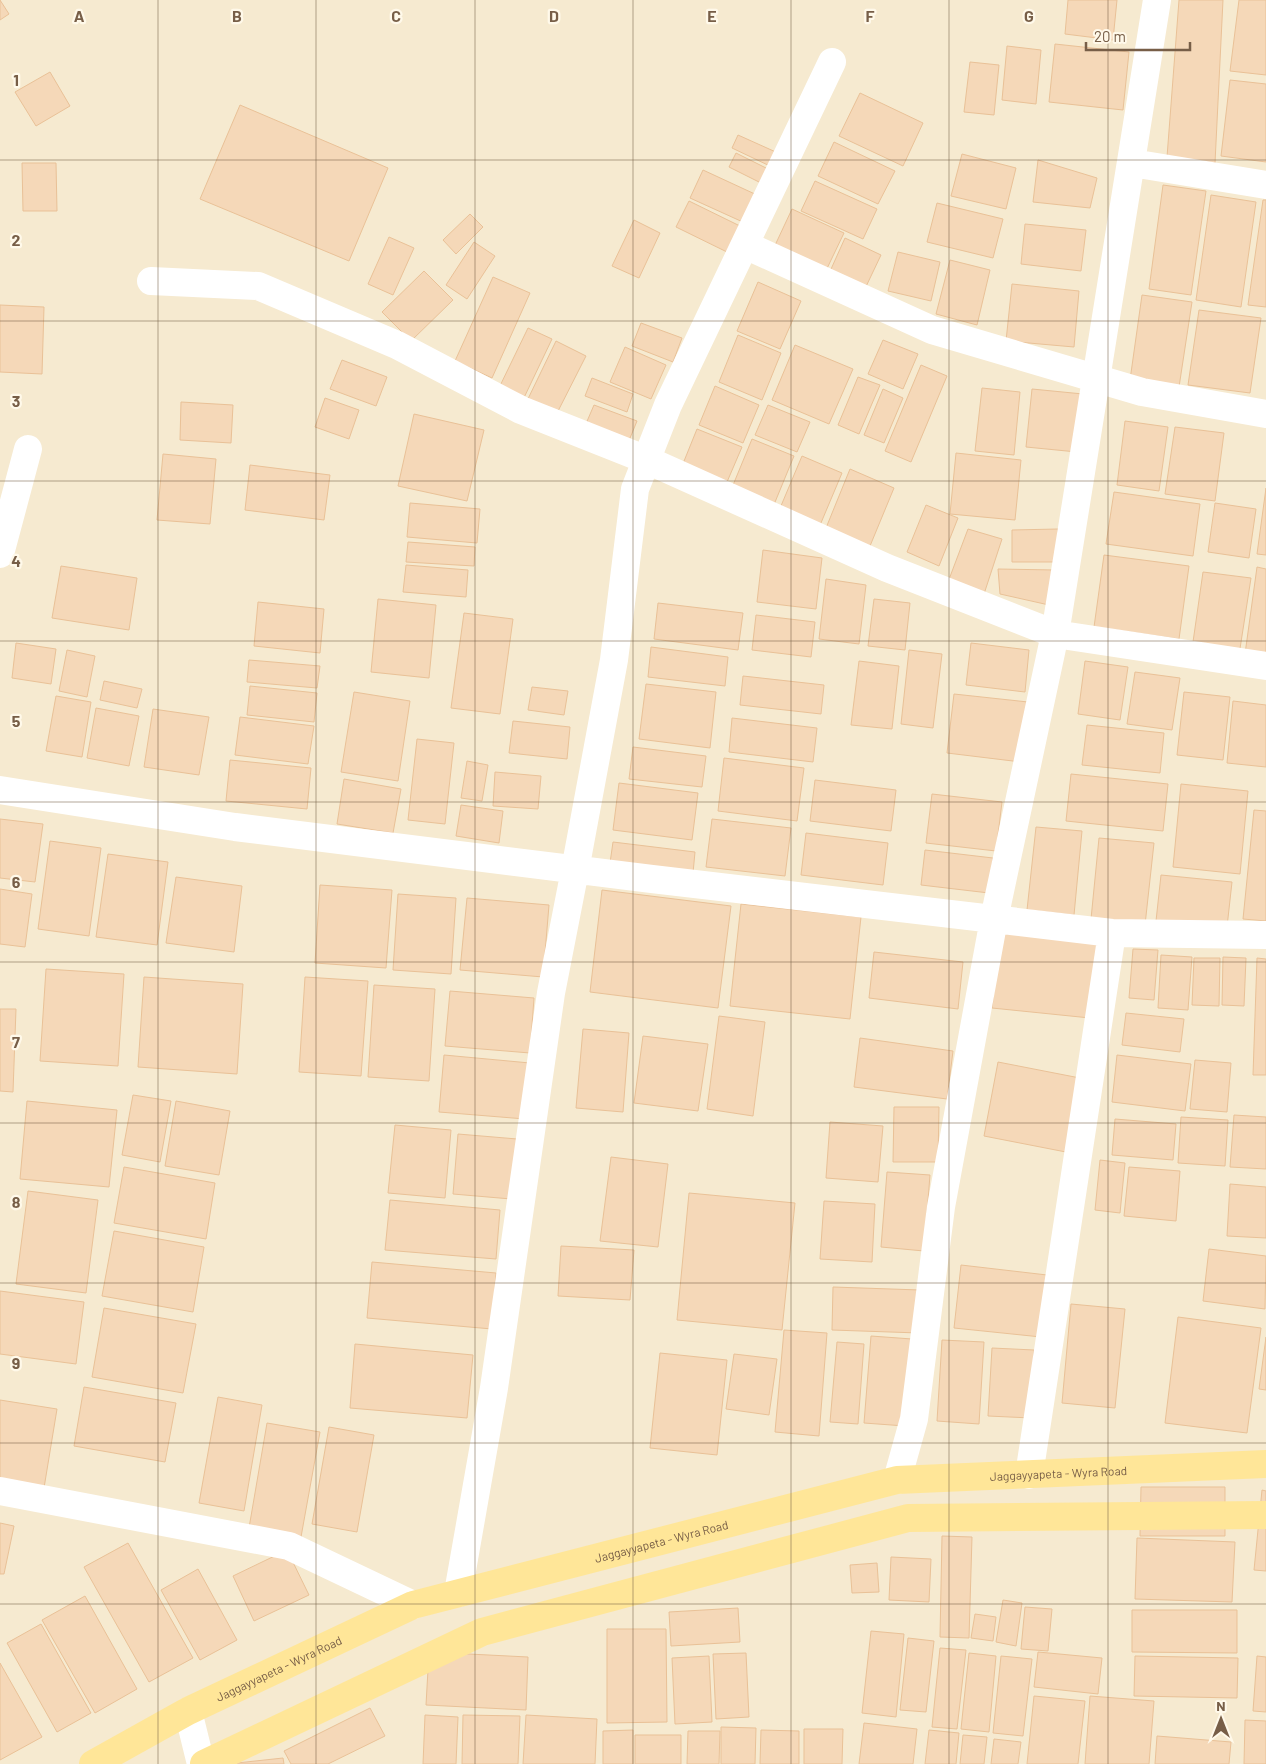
<svg xmlns="http://www.w3.org/2000/svg" width="1266" height="1764" font-family="Barlow,sans-serif">
<rect width="100%" height="100%" fill="#fef7e2"/>
<path fill="#f6ead0" d="M0,0H1266V1764H0Z"/>
<path fill="#f5d8b8" stroke="#e9c197" d="M0,0L9,14L0,20Z
M1068,0H1117L1113,40L1065,34Z
M1179,0H1223L1215,163L1167,157Z
M1239,0H1266V75L1230,71Z
M1055,44L1129,52L1123,110L1049,102Z
M1007,46L1041,50L1036,104L1002,100Z
M970,62L999,65L994,115L964,112Z
M50,72L70,106L36,126L15,92Z
M1230,80L1266,84V162L1221,156Z
M860,93L923,123L903,166L839,136Z
M240,105L388,168L349,261L200,199Z
M738,135L778,153L772,167L732,148Z
M834,142L895,171L878,204L818,176Z
M736,153L768,169L761,183L729,167Z
M962,154L1016,168L1006,209L951,196Z
M1038,160L1097,178L1090,208L1033,202Z
M22,163H56L57,211H23Z
M703,170L757,195L745,223L690,198Z
M815,181L877,209L863,239L801,211Z
M1163,185L1206,191L1191,295L1149,289Z
M1211,195L1256,202L1241,307L1196,300Z
M1263,200H1266V307L1248,305Z
M689,201L740,226L727,252L676,227Z
M937,203L1003,219L993,258L927,242Z
M792,209L844,233L821,281L770,256Z
M470,214L483,227L456,254L443,240Z
M634,220L660,233L639,278L612,266Z
M1025,224L1086,230L1081,271L1021,264Z
M389,237L414,248L393,295L368,284Z
M845,238L881,255L862,295L827,278Z
M474,242L495,256L467,299L446,285Z
M898,252L940,262L931,301L888,291Z
M950,260L990,270L977,325L936,314Z
M424,271L453,300L411,341L382,312Z
M493,277L530,293L492,378L455,361Z
M758,282L801,301L780,349L737,331Z
M1012,284L1079,291L1074,347L1006,341Z
M1142,295L1192,302L1179,387L1130,380Z
M0,305L44,307L42,374L0,372Z
M1199,310L1261,318L1250,393L1188,385Z
M641,323L682,338L673,362L632,346Z
M528,328L552,339L521,404L497,392Z
M738,335L781,353L762,400L719,382Z
M883,340L918,354L903,389L868,374Z
M556,341L586,356L554,419L525,405Z
M795,345L853,369L829,424L772,400Z
M625,347L666,365L651,399L610,382Z
M342,360L387,377L376,406L330,389Z
M921,365L947,376L911,462L885,451Z
M858,377L880,385L859,434L838,425Z
M592,378L633,394L627,412L585,396Z
M715,386L759,405L743,443L699,425Z
M982,388L1020,392L1014,455L975,451Z
M883,389L903,398L884,443L864,435Z
M1032,389L1083,394L1077,452L1026,447Z
M325,398L359,410L349,439L315,427Z
M181,402L233,405L231,443L180,440Z
M594,405L637,421L628,443L585,426Z
M768,405L810,422L797,452L755,435Z
M414,414L484,430L467,501L398,486Z
M1125,421L1168,427L1159,491L1117,485Z
M1175,427L1224,433L1215,501L1165,494Z
M697,429L742,447L724,489L680,471Z
M752,439L794,456L773,507L731,490Z
M956,453L1021,460L1015,520L950,514Z
M163,454L216,459L210,524L157,520Z
M802,456L842,473L818,530L778,513Z
M250,465L330,475L324,520L245,510Z
M850,469L894,488L870,546L826,528Z
M1266,488V555L1257,554Z
M1114,492L1200,504L1193,556L1106,544Z
M410,503L480,509L477,543L407,537Z
M1215,503L1256,509L1249,558L1208,552Z
M926,505L958,518L939,566L907,552Z
M968,529L1002,539L984,594L948,582Z
M1058,529V562H1012V530Z
M408,542L475,547L474,566L406,562Z
M763,550L822,558L816,609L757,602Z
M1104,555L1189,566L1179,639L1094,627Z
M406,565L468,570L466,597L403,592Z
M61,566L137,578L129,630L52,618Z
M1257,567L1266,569V657L1245,654Z
M998,569L1055,570L1049,605L1000,594Z
M1203,572L1251,578L1239,655L1192,649Z
M826,579L866,585L859,644L819,639Z
M378,599L436,605L429,678L371,672Z
M874,599L910,603L905,650L868,646Z
M258,602L324,609L320,653L254,646Z
M658,603L743,613L738,650L654,639Z
M464,613L513,619L500,714L451,708Z
M756,615L815,622L811,657L752,650Z
M16,643L56,649L51,684L12,678Z
M971,643L1029,650L1025,692L966,685Z
M651,647L728,657L725,686L648,677Z
M67,650L95,656L87,697L59,691Z
M909,650L942,654L933,728L901,724Z
M249,660L320,666L317,688L247,682Z
M859,661L899,666L892,729L851,725Z
M1085,661L1128,667L1120,720L1078,714Z
M1135,672L1180,678L1172,730L1127,724Z
M743,676L824,685L821,714L740,705Z
M104,681L142,689L137,708L100,700Z
M646,684L716,692L710,748L639,739Z
M250,686L317,693L314,722L247,715Z
M532,687L568,691L564,715L528,710Z
M354,692L410,701L398,781L341,772Z
M1184,692L1230,697L1223,760L1177,755Z
M954,694L1028,702L1021,762L947,753Z
M56,696L91,702L82,757L46,751Z
M1233,701L1266,705V767L1227,763Z
M96,708L139,716L129,766L87,758Z
M153,709L209,717L199,775L144,767Z
M240,717L314,726L308,764L235,755Z
M732,718L817,728L813,762L729,752Z
M513,721L570,727L567,759L509,753Z
M1087,725L1164,733L1160,773L1082,765Z
M417,739L454,743L445,824L408,820Z
M633,747L706,756L702,787L629,779Z
M724,758L804,768L797,821L718,811Z
M230,760L311,768L307,809L226,801Z
M467,761L488,765L482,801L461,798Z
M495,772L541,776L538,809L493,806Z
M1071,774L1168,784L1163,831L1066,821Z
M344,779L401,789L393,833L337,824Z
M815,780L896,790L891,831L810,821Z
M619,783L698,793L692,840L613,830Z
M1181,784L1248,791L1240,874L1173,867Z
M932,794L1002,802L996,851L926,843Z
M461,805L503,811L499,843L456,836Z
M1254,810L1266,811V921L1243,919Z
M0,819L43,824L35,882L0,878Z
M712,819L791,828L785,876L706,867Z
M1036,827L1082,831L1074,915L1027,910Z
M806,833L888,843L883,885L801,875Z
M1099,838L1154,843L1145,925L1091,919Z
M50,841L101,848L89,936L38,929Z
M613,842L695,852L693,873L610,863Z
M925,850L993,858L989,893L921,885Z
M108,854L168,862L157,945L96,937Z
M1161,875L1232,882L1227,927L1156,921Z
M176,877L242,886L234,952L166,943Z
M320,885L392,890L386,968L315,963Z
M0,889L32,894L25,947L0,944Z
M602,890L731,906L718,1008L590,992Z
M398,894L456,898L451,974L393,970Z
M467,898L549,905L543,977L460,970Z
M741,904L861,917L850,1019L730,1006Z
M1000,933L1098,943L1090,1018L992,1008Z
M1133,949L1158,950L1154,1000L1129,998Z
M874,952L963,962L958,1009L869,998Z
M1161,955L1192,957L1188,1010L1158,1008Z
M1223,957L1246,958L1244,1006L1222,1005Z
M1194,958H1220L1219,1006L1192,1005Z
M1257,958L1266,959V1075H1253Z
M46,969L124,974L118,1066L40,1061Z
M144,977L243,984L237,1074L138,1067Z
M305,977L368,981L361,1076L299,1072Z
M374,985L435,989L429,1081L368,1077Z
M450,991L534,998L530,1053L445,1046Z
M0,1009H16L13,1092L0,1091Z
M1126,1013L1184,1019L1180,1052L1122,1045Z
M719,1016L765,1022L753,1116L707,1109Z
M583,1029L629,1033L623,1112L576,1108Z
M643,1036L708,1044L698,1111L634,1103Z
M860,1038L953,1051L947,1099L854,1087Z
M444,1055L530,1063L525,1119L439,1112Z
M1117,1055L1191,1064L1185,1111L1112,1102Z
M1195,1060L1231,1063L1227,1112L1190,1109Z
M998,1062L1085,1079L1071,1153L984,1136Z
M133,1095L171,1101L160,1162L122,1155Z
M27,1101L117,1110L109,1187L20,1179Z
M176,1101L230,1111L219,1175L165,1166Z
M894,1107H939L938,1162H893Z
M1234,1115L1266,1117V1169L1230,1167Z
M1181,1117L1228,1120L1225,1166L1178,1163Z
M1115,1119L1176,1124L1173,1160L1112,1155Z
M830,1122L883,1126L878,1182L826,1178Z
M395,1125L451,1130L445,1198L388,1193Z
M458,1134L517,1139L511,1199L453,1194Z
M611,1157L668,1164L658,1247L600,1241Z
M1100,1160L1125,1163L1120,1213L1095,1210Z
M124,1167L215,1183L206,1239L114,1223Z
M1129,1167L1180,1171L1176,1221L1124,1216Z
M887,1172L930,1175L924,1251L881,1247Z
M1230,1184L1266,1187V1238L1227,1236Z
M28,1191L98,1200L86,1293L16,1284Z
M689,1193L795,1203L782,1330L677,1320Z
M390,1200L500,1210L496,1259L385,1250Z
M824,1201L875,1204L872,1262L820,1259Z
M114,1231L204,1247L193,1312L102,1296Z
M561,1246L634,1250L630,1300L558,1296Z
M1209,1249L1266,1256L1265,1309L1203,1301Z
M372,1262L496,1273L492,1329L367,1318Z
M961,1265L1047,1275L1041,1337L954,1328Z
M833,1287L920,1290L919,1333L832,1330Z
M0,1291L84,1302L76,1364L0,1354Z
M1071,1304L1125,1309L1115,1408L1062,1403Z
M104,1308L196,1324L183,1393L92,1377Z
M1178,1317L1261,1328L1247,1433L1165,1423Z
M784,1330L827,1333L819,1436L775,1432Z
M871,1336L912,1339L905,1426L864,1423Z
M1266,1337V1390L1259,1389Z
M942,1340L984,1342L979,1424L937,1421Z
M837,1342L864,1344L858,1424L830,1422Z
M355,1344L473,1355L467,1418L350,1408Z
M992,1348L1034,1350L1031,1418L988,1416Z
M660,1353L727,1360L717,1455L650,1448Z
M734,1354L777,1359L769,1415L726,1409Z
M84,1387L176,1403L165,1462L74,1446Z
M218,1397L262,1405L244,1511L199,1503Z
M0,1400L57,1409L43,1494L0,1487Z
M267,1423L320,1432L301,1537L249,1528Z
M329,1427L374,1435L357,1532L312,1524Z
M1141,1487H1225V1536H1140Z
M1262,1490L1266,1491V1571L1254,1570Z
M0,1523L14,1526L4,1574H0Z
M942,1536L972,1537L969,1638L940,1637Z
M1137,1538L1235,1542L1232,1602L1135,1599Z
M128,1543L193,1658L149,1682L84,1567Z
M287,1550L309,1595L254,1621L233,1576Z
M891,1557L931,1559L929,1602L889,1600Z
M877,1563L879,1592L852,1593L850,1565Z
M198,1569L237,1640L200,1660L161,1590Z
M85,1596L137,1689L95,1713L42,1620Z
M1003,1600L1022,1603L1016,1646L996,1642Z
M1025,1607L1052,1609L1048,1651L1021,1649Z
M738,1608L740,1642L671,1646L669,1612Z
M1132,1610H1237V1653L1132,1652Z
M975,1614L996,1617L993,1641L971,1638Z
M41,1624L91,1713L57,1732L7,1643Z
M607,1629H666L667,1722L607,1723Z
M871,1631L904,1634L896,1717L862,1713Z
M908,1638L934,1641L926,1712L900,1710Z
M940,1648L966,1650L957,1729L932,1727Z
M429,1652L528,1657L526,1710L426,1705Z
M1038,1652L1102,1658L1098,1694L1034,1687Z
M746,1653L749,1717L716,1719L713,1654Z
M969,1653L996,1656L989,1732L961,1729Z
M709,1656L712,1722L675,1724L672,1658Z
M1001,1656L1032,1659L1023,1736L993,1733Z
M1135,1656L1238,1658L1237,1698L1134,1696Z
M1257,1656L1266,1657V1712L1253,1711Z
M0,1663L42,1737L0,1760Z
M1034,1696L1085,1701L1078,1764H1027Z
M1090,1696L1154,1701L1149,1764H1085Z
M370,1708L385,1736L328,1764H291L284,1751Z
M425,1715L458,1717L456,1764H423Z
M463,1715L520,1716L518,1764H462Z
M526,1715L597,1719L595,1764H523Z
M1245,1720L1266,1721V1764H1244Z
M864,1723L917,1729L913,1764H859Z
M721,1727L756,1728L755,1764H721Z
M804,1729H843L842,1764H804Z
M633,1730V1764H603V1731Z
M761,1730L799,1731V1764H760Z
M929,1730L959,1733L956,1764H925Z
M688,1731H720L719,1764H687Z
M635,1735H681V1764H635Z
M963,1735L987,1737L984,1764H960Z
M1157,1736L1231,1742L1229,1764H1155Z
M994,1739L1021,1742L1018,1764H991Z
M283,1758L284,1764H237V1763Z"/>
<g fill="none" stroke-linecap="round" stroke-linejoin="round">
<path stroke="#fff" stroke-width="28" d="M1132,163L1266,185
M745,245L932,330L1142,392L1266,414
M151,281L258,286L397,345L521,410L647,460L887,568L1055,634L1266,666
M0,554L28,449
M0,790L235,827L652,879L1112,933L1266,935
M1029,1475L1112,933
M897,1480L914,1419L941,1207L994,919L1055,634L1157,0
M0,1491L289,1546L413,1605
M458,1593L494,1388L551,993L575,870L614,660L635,489L668,405L832,62
M188,1711L201,1764"/>
<g stroke="#ffe698" stroke-width="28">
<path id="s1" d="M93,1764L188,1711L413,1605L897,1480L1266,1464"/>
<path d="M204,1764L482,1632L908,1518L1266,1515"/>
</g>
</g>
<path fill="none" stroke="#775e47" stroke-width="1" stroke-opacity="0.55" d="M158,0V1764M316,0V1764M475,0V1764M633,0V1764M791,0V1764M949,0V1764M1108,0V1764M0,160H1266M0,321H1266M0,481H1266M0,641H1266M0,802H1266M0,962H1266M0,1123H1266M0,1283H1266M0,1443H1266M0,1604H1266"/>
<g text-anchor="middle" dominant-baseline="central" stroke-width="4.5" stroke-linejoin="round" paint-order="stroke">
<g font-size="12" fill="#775e47" stroke="#fff9ea">
<text stroke="none"><textPath href="#s1" startOffset="1019">Jaggayyapeta - Wyra Road</textPath></text>
<text stroke="none"><textPath href="#s1" startOffset="614">Jaggayyapeta - Wyra Road</textPath></text>
<text stroke="none"><textPath href="#s1" startOffset="209">Jaggayyapeta - Wyra Road</textPath></text>
</g>
</g>
<g font-size="16" text-anchor="middle" font-weight="bold" fill="#775e47" stroke="#fff9ea" stroke-width="4.5" stroke-linejoin="round" paint-order="stroke">
<text x="79" y="22">A</text>
<text x="237" y="22">B</text>
<text x="396" y="22">C</text>
<text x="554" y="22">D</text>
<text x="712" y="22">E</text>
<text x="870" y="22">F</text>
<text x="1029" y="22">G</text>
<text x="16" y="86">1</text>
<text x="16" y="246">2</text>
<text x="16" y="407">3</text>
<text x="16" y="567">4</text>
<text x="16" y="727">5</text>
<text x="16" y="888">6</text>
<text x="16" y="1048">7</text>
<text x="16" y="1208">8</text>
<text x="16" y="1369">9</text>
</g>
<g transform="translate(1221 1719)" stroke="#fff9ea" stroke-width="4" paint-order="stroke">
<path d="M0-4L9 19L0 12L-9 19Z" fill="#775e47"/>
<text y="-8" font-size="14" font-weight="bold" text-anchor="middle" fill="#775e47">N</text>
</g>
<path d="M1086 42v8h104v-8" fill="none" stroke="#775e47" stroke-width="2.5"/>
<text x="1094" y="42" font-size="15" fill="#775e47" stroke="#fff9ea" stroke-width="4" paint-order="stroke">20 m</text>
</svg>
